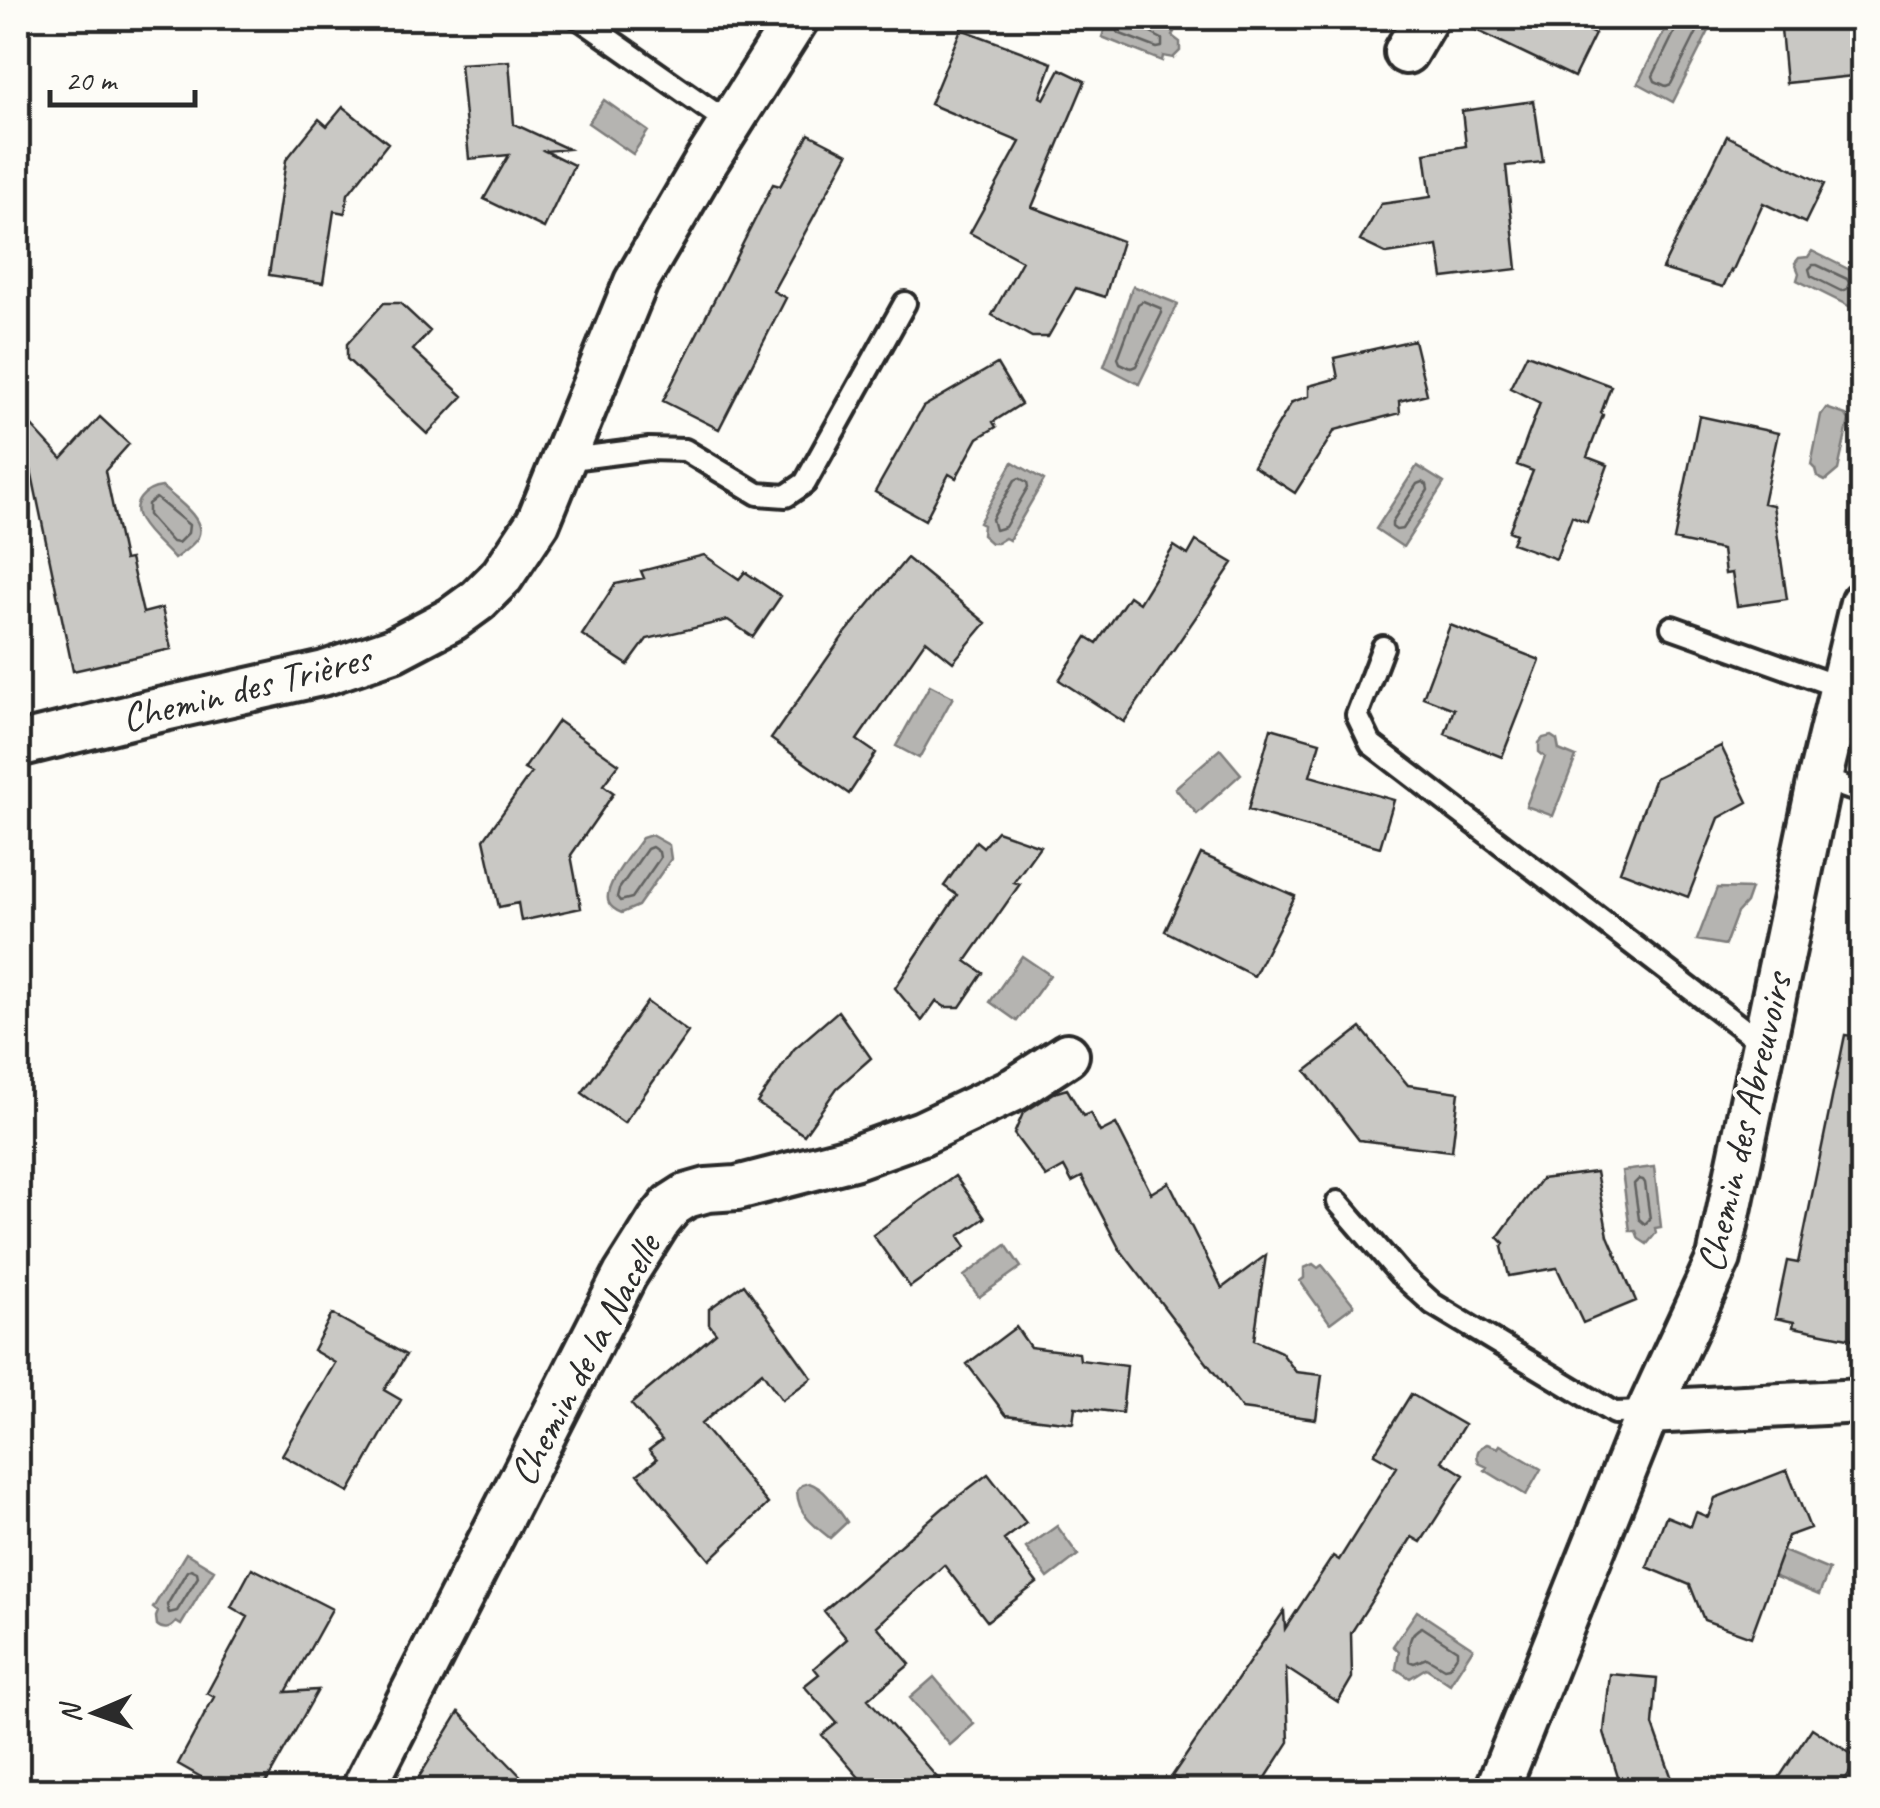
<svg xmlns="http://www.w3.org/2000/svg" width="1880" height="1808" font-family="Caveat,sans-serif">
<rect width="100%" height="100%" fill="#fdfcf7"/>
<filter id="ink" filterUnits="userSpaceOnUse"><feTurbulence type="fractalNoise" baseFrequency=".01" numOctaves="2"/><feDisplacementMap in="SourceGraphic" scale="20" xChannelSelector="R" yChannelSelector="G"/><feConvolveMatrix kernelMatrix="1 2 1 2 8 2 1 2 1" color-interpolation-filters="sRGB"/></filter>
<g filter="url(#ink)">
<path fill="#b5b4b1" stroke="#7e7d7b" stroke-width="2.5" d="M1109,18H1139L1174,32L1172,36L1180,42V51L1173,58L1163,56L1162,61L1102,37Z
M1671,18H1699L1712,25L1673,102L1638,83Z
M604,100L648,131L633,154L588,123Z
M1812,251L1862,276L1851,307L1797,280L1799,273L1795,263L1799,258L1808,257Z
M1133,286L1178,304L1139,384L1104,366Z
M1826,408L1846,415L1849,420L1838,470L1825,481L1817,477L1815,469L1811,465L1821,415Z
M1013,462L1044,480L1009,540L1005,538L997,543H991L982,535L983,525L979,523Z
M1417,466L1444,483L1403,547L1376,529Z
M162,487C174,498 207,519 198,537C194,545 182,553 174,559C164,547 148,535 140,521C129,503 145,489 162,487Z
M930,685L953,697L919,758L896,746Z
M1551,736L1557,740L1559,750L1576,757L1553,816L1526,806L1545,757L1539,752V743L1543,738Z
M1220,749L1241,774L1197,814L1175,788Z
M651,835L669,845L671,859L638,906L622,913C617,911 611,908 609,903C601,888 633,852 642,838Z
M1717,888L1751,889L1746,903L1737,913L1725,945L1697,940Z
M1022,956L1050,975L1017,1021L990,1002Z
M1654,1167L1661,1227L1655,1228L1656,1233L1647,1244L1639,1239L1636,1231H1630L1622,1171Z
M1006,1245L1021,1267L979,1297L964,1276Z
M1313,1264L1318,1268L1322,1265L1354,1305L1330,1323L1300,1281L1304,1278V1268Z
M1487,1444L1498,1448L1500,1445L1541,1469L1526,1495L1485,1470L1487,1467L1479,1463C1475,1453 1478,1448 1487,1444Z
M809,1483C825,1488 837,1508 847,1522L830,1538C813,1525 798,1514 797,1491L802,1485Z
M1057,1526L1078,1555L1048,1578L1026,1548Z
M1781,1550L1829,1570L1819,1595L1771,1575Z
M186,1553L214,1570L181,1625L176,1622C171,1629 164,1631 157,1625L156,1617L158,1612L153,1608Z
M1417,1611L1473,1648L1450,1684L1426,1668L1410,1678L1396,1669L1399,1651L1393,1646Z
M934,1677L974,1724L950,1745L910,1698Z"/>
<g fill="none" stroke-linecap="round" stroke-linejoin="round">
<path stroke="#626261" stroke-width="2.5" d="M1118,18L1116,29L1118,33L1157,48L1162,47V39L1143,29L1139,18
M1679,18L1678,25L1653,76L1655,81L1666,86L1671,84L1698,30L1697,18
M1813,265H1817L1847,279L1849,283L1847,289L1841,291L1811,276L1809,269Z
M1143,301L1160,308L1162,313L1136,366L1131,368L1120,363L1118,358L1138,304Z
M1019,478L1027,482L1028,487L1005,527L995,530L992,519L1015,480Z
M1422,482L1427,485L1428,490L1403,529L1396,530L1392,527V522L1417,484Z
M156,498L189,525L188,533L178,543L172,542L148,515V504Z
M652,847L659,852L660,858L632,898L620,901L617,897L619,889L647,849Z
M1639,1179L1643,1180L1645,1183L1650,1219L1645,1224L1639,1219L1634,1184Z
M191,1569L197,1572L198,1577L177,1611L169,1613L167,1605L187,1571Z
M1422,1627L1457,1650V1655L1449,1667L1444,1668L1427,1658L1414,1663L1409,1661C1408,1647 1408,1633 1422,1627Z"/>
</g>
<path fill="#c9c8c4" stroke="#2b2b2b" stroke-width="2.5" d="M1451,18H1591L1586,30L1595,34L1574,77Z
M1780,18H1862V75L1786,83Z
M961,29L1052,63L1040,97L1044,99L1060,69L1085,81L1032,207L1122,241L1105,297L1076,288L1048,337H1032L992,315L1022,261L970,233L1020,142L930,104Z
M509,61L514,124L568,149L545,151L574,165L544,228L484,199L509,155L469,159L460,64Z
M1534,101L1543,162L1506,166L1517,269L1443,278L1438,246L1387,254L1360,241L1381,204L1431,197L1425,153L1466,146L1462,111Z
M343,107L388,143L348,194L345,213L334,211L323,283L269,275L286,160L319,119L327,126Z
M809,134L848,154L773,291L786,298L719,429L663,401L773,184L780,186Z
M1727,136L1824,184L1805,223L1763,203L1732,272L1731,270L1723,287L1662,269Z
M384,303H400L430,331L413,350L463,396L427,434L347,359V344Z
M1414,340L1427,394L1399,401L1400,413L1335,430L1295,493L1253,466L1292,402L1309,396V386L1338,378L1334,358Z
M1527,354L1611,386L1601,413L1603,415L1587,457L1608,465L1587,522L1572,516L1556,559L1512,543L1516,534L1509,531L1533,471L1517,465L1540,403L1510,388Z
M997,364L1021,404L993,422L996,427L978,438L956,478L949,474L925,520L875,492L923,407Z
M19,412L62,459L100,417L129,444L105,471L124,560L130,559L143,613L162,608L171,649L73,671Z
M1699,416L1778,433L1763,503L1773,505L1787,599L1737,606L1732,573L1725,574L1722,550L1674,540Z
M1196,541L1233,563L1124,722L1059,680L1087,637L1097,643L1129,596L1139,603L1174,546L1188,555Z
M704,555L739,579L745,572L781,596L753,637L728,620L647,639L628,665L582,635L615,584L644,578L641,571Z
M907,558L986,623L953,662L926,640L857,740L876,753L849,794L771,739L843,636Z
M1450,625L1540,660L1502,757L1445,734L1454,709L1423,697Z
M558,721L619,764L603,785L614,793L571,855L581,908L521,921L518,903L499,907L484,839L531,773L524,769Z
M1271,728L1320,742L1310,776L1394,800L1380,847L1248,810Z
M1721,746L1748,802L1719,818L1688,897L1620,871L1655,778Z
M997,831L1040,846L1014,882L1020,884L966,961L983,973L960,1007H945L936,1001L922,1021L895,988L957,895L944,886L976,841L983,847Z
M1201,854L1295,896L1254,976L1165,931Z
M647,1002L688,1032L624,1123L582,1093Z
M838,1011L871,1058L837,1088L804,1135L757,1103L794,1049Z
M1361,1028L1408,1085L1459,1092L1452,1151L1359,1140L1306,1071Z
M1845,1035L1862,1037V1293L1853,1339L1793,1327L1794,1322L1775,1318L1787,1261L1798,1263Z
M1067,1089L1083,1116L1090,1113L1100,1132L1116,1124L1151,1193L1169,1182L1222,1288L1266,1255L1254,1340L1281,1352L1296,1372L1322,1375L1316,1419L1242,1409L1119,1248L1082,1177L1072,1182L1064,1167L1046,1177L1014,1134L1023,1113L1054,1093Z
M1596,1172L1608,1236L1636,1301L1583,1323L1557,1268L1509,1276L1502,1247L1504,1243L1498,1237L1541,1179Z
M955,1176L985,1218L959,1236L966,1247L910,1287L873,1235Z
M744,1284L812,1378L782,1400L762,1372L701,1424L768,1504L710,1560L638,1474L657,1459L649,1450L662,1440L631,1404L716,1333L709,1324V1309Z
M332,1314L406,1355L384,1390L401,1400L349,1492L282,1455L335,1363L313,1350Z
M1016,1327L1030,1347L1079,1353L1080,1360L1127,1366L1122,1413L1075,1407L1073,1423L1006,1415L967,1364Z
M1411,1394L1464,1425L1442,1461L1464,1475L1421,1542L1412,1537L1351,1633L1352,1678L1338,1702L1286,1668L1289,1742L1258,1790H1195L1172,1776L1284,1611L1285,1629L1333,1556L1339,1560L1397,1467L1374,1454Z
M1787,1470L1810,1528L1788,1536L1751,1637L1704,1620L1690,1585L1647,1567L1666,1516L1691,1526L1696,1512L1708,1517L1715,1498Z
M988,1474L1026,1523L1004,1540L1037,1583L987,1621L944,1565L877,1626L910,1664L868,1699L948,1790H870L822,1735L837,1723L804,1686L819,1674L814,1668L847,1639L824,1611L943,1508Z
M252,1568L332,1609L286,1692L318,1690L262,1790H224L178,1764L214,1697L207,1693L248,1617L231,1607Z
M1610,1674L1657,1678L1653,1725L1676,1790H1622L1604,1732Z
M459,1712L534,1790H411Z
M1812,1728L1859,1759L1838,1790H1771Z"/>
<g fill="none" stroke-linecap="round" stroke-linejoin="round">
<g stroke="#2b2b2b" stroke-width="28">
<path id="service" d="M579,18L730,124
M563,460L649,449L685,450L758,494L786,496L805,483L905,303
M1672,627L1842,688
M1383,647L1357,715L1371,744L1764,1045
M1820,778L1862,793
M1338,1202L1400,1274L1433,1304L1614,1413L1648,1412"/>
</g>
<g stroke="#2b2b2b" stroke-width="50">
<path id="minor" d="M1406,52L1426,18
M18,745L146,713L325,673L393,650L452,619L478,600L502,576L538,522L636,282L706,162L797,18
M1648,1412L1862,1401
M363,1790L625,1275L659,1221L672,1205L686,1196L707,1190L737,1188L853,1158L922,1133L1015,1089L1067,1055
M1497,1790L1648,1412L1719,1258L1820,778L1862,603"/>
</g>
<use href="#service" stroke="#fdfcf7" stroke-width="20"/>
<use href="#minor" stroke="#fdfcf7" stroke-width="42"/>
</g>
</g>
<g text-anchor="middle" dominant-baseline="central" stroke-width="8" stroke-linejoin="round" paint-order="stroke">
<g font-size="40" fill="#2b2b2b" stroke="#fdfcf7">
<text transform="translate(246 688) rotate(-14)">Chemin des Trières</text>
<text transform="translate(1744 1123) rotate(-77)">Chemin des Abreuvoirs</text>
<text transform="translate(585 1360) rotate(-62)">Chemin de la Nacelle</text>
</g>
</g>
<rect width="1880" height="1808" fill="none" stroke="#fdfcf7" stroke-width="60"/>
<rect x="30" y="30" width="1820" height="1748" fill="none" stroke="#2b2b2b" stroke-width="4" filter="url(#ink)"/>
<g transform="translate(95 1713) rotate(268)" stroke="#fdfcf7" stroke-width="8" paint-order="stroke">
<path d="M0-8L18 38L0 25L-18 38Z" fill="#2b2b2b"/>
<text y="-15" font-size="28" font-weight="bold" text-anchor="middle" fill="#2b2b2b">N</text>
</g>
<path d="M50 90v15h145v-15" fill="none" stroke="#2b2b2b" stroke-width="5"/>
<text x="65" y="90" font-size="30" fill="#2b2b2b" stroke="#fdfcf7" stroke-width="8" paint-order="stroke">20 m</text>
</svg>
